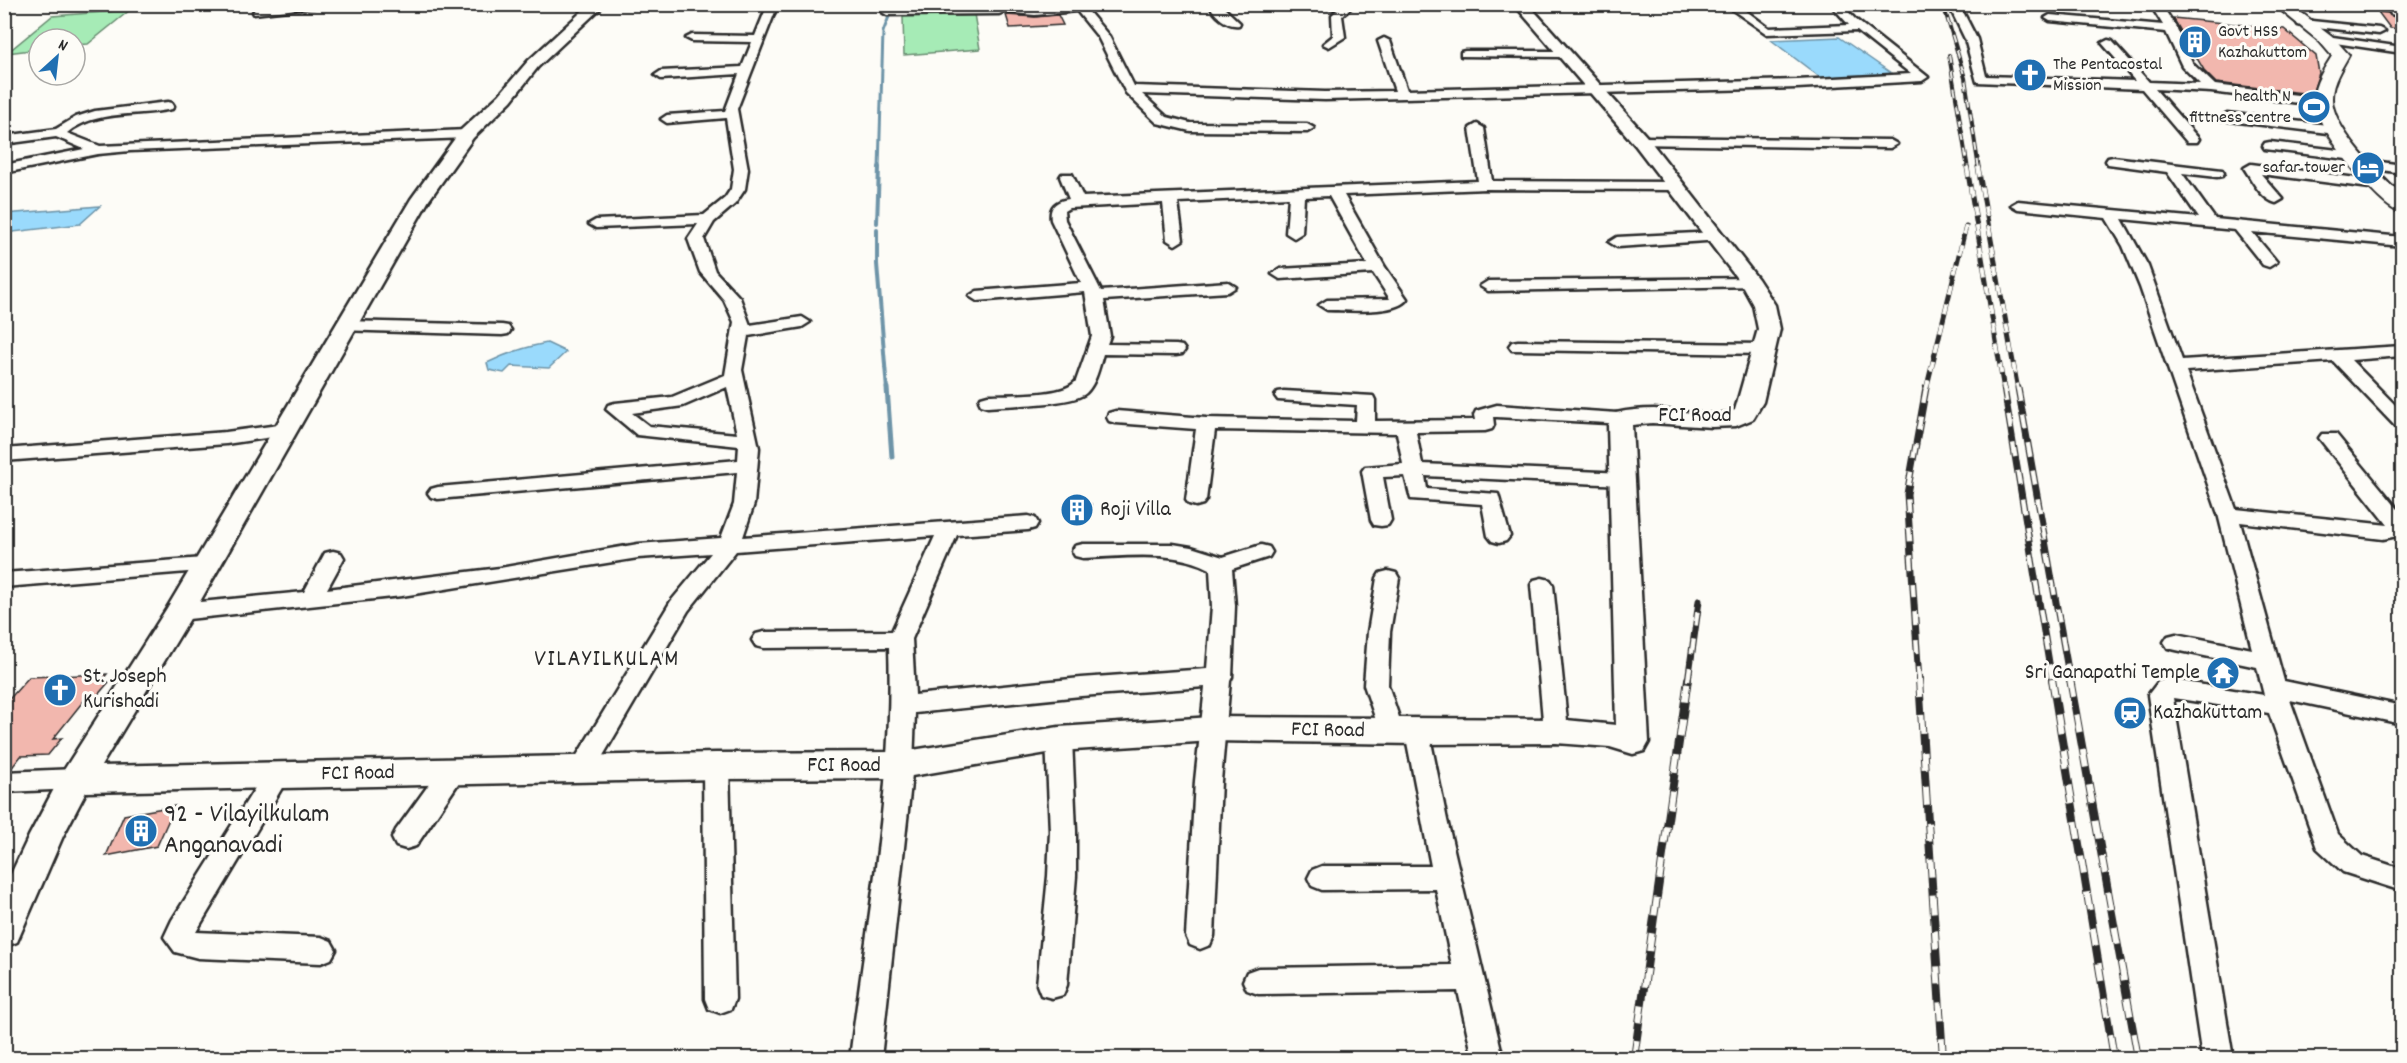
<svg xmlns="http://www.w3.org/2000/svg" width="2407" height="1063" font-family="Dekko,sans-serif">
<rect width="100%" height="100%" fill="#fdfcf7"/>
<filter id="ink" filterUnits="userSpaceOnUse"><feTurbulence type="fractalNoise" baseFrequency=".0167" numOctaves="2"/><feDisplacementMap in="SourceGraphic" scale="12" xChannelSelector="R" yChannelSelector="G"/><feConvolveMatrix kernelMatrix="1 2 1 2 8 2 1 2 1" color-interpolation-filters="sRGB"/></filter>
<g filter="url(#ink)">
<path fill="#a6ebb6" stroke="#688b70" stroke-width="1.5" d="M130,10L88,44L75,45V39H39V49L7,53L52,16Z
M974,14L980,49L904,55L903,17Z"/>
<path fill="#9adafc" stroke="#6e94a8" stroke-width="1.5" d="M1839,37L1894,75L1821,78L1771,40Z
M100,206L80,224L5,233V214Z
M547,343L566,352L549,368L511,366L504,373L489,370L487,363C507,353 525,347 547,343Z"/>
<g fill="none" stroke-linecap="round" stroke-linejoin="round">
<path stroke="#6e94a8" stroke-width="3" d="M879,169L883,32L890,14"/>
<path stroke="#6e94a8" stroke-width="4" d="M877,223L879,167
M877,229V264L887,390"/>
<path stroke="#6e94a8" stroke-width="5" d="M887,388L892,457"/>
</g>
<path fill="#f2b7ae" stroke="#2b2b2b" stroke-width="1.5" d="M2378,12L2388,13L2394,17L2403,15V29L2390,28Z
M1006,15L1035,17L1058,15L1063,25L1010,28Z
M2173,18L2284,29L2316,56L2319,73L2312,94L2216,83L2203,70H2204Z
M1091,504V518L1073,520L1069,505Z
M107,674L100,682H109L95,698L85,699L53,739L62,738L48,755L21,756L10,770H4V705L29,677Z
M175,806L157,846L106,856L124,815Z"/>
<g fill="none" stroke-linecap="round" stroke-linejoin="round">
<g stroke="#2b2b2b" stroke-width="5">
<path id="minor" d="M259,4H270L268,7L319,4L314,7L254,14L253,12Z
M768,4H778L737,109L748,169L745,189L735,204L714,222L704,239L715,271L740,298L750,325L802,317L810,322L802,327L748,336L742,370L759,448L754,504L743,537L1028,516L1035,518L1038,523L1035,528L1028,530L957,535L912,639L915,695L1081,678L1207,669L1212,606L1210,569C1172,549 1124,557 1083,558L1075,556L1072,551L1075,546L1083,544H1173L1191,547L1223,557L1261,545L1269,547L1272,552L1269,557L1232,569L1235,606L1232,677L1230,681L1221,781L1214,936L1210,945L1200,949L1190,945L1186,936L1195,781L1205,687L1081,696L915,713L913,765L881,1058H850C867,922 894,784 889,647L764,648L756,646L752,640L756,634L764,632L892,631L935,536L736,551L688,611L591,776L582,779L573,776L569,769L573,762L671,601L711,553L638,558L402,596L179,620L171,617L168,612L171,607L179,604L304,592L325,553L333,551L341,553L344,558L327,589L500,568L638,544L721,538L734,504L737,472L438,499L431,497L428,493L431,489L438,487L738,460L739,446L637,435L606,409L608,405L615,403L672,397L725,375L734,322L724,300L700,272L688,239L698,224L596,228L589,224L596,220L704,215L725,198L731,189L734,169L726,118L667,123L661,119L667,115L725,111L739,74L661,79L655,75L661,71L742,67L752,42L692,41L686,38L692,35L755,36ZM727,387L737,434L649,426L632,413L683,406Z
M882,4H892V9L994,8L989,4L1035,8L1082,4L1109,36L1134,86L1325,92L1395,91L1378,41L1384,38L1390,41L1407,90L1797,80L1911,74L1857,31L1767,34L1724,4H1737L1769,28L1849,25L1830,4H1841L1855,19L1928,77L1922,81L1797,88L1325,100L1142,94L1167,117L1190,123L1307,124L1314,128L1307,132L1190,131L1157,123L1126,93L1098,37L1077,11L1035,15L1004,12L999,14L887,15L882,12Z
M1209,4H1220L1240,23L1239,25C1227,27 1214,15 1209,4Z
M1291,4H1355L1342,16L1345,37L1329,47L1323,44L1333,36L1332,15L1339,8L1295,9L1291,8Z
M1948,4H1959L1977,39L1986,76L2135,81L2102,43L2108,40L2112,41L2149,82L2200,84L2182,66L2166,32L2050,21L2045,18L2050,15L2163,25L2150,4H2161L2177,29L2193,64L2215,85L2323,98L2329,102L2323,106L2211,92L2155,89L2199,139L2197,142H2187L2142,89L1977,82L1965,39Z
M2384,4H2395L2400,12L2395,15L2391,14Z
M2302,20L2379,28L2385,31L2379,34L2298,25L2297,23Z
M2326,36L2402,47V53L2322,41L2320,39Z
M1465,51H1563L1569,54L1563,57L1461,56V52Z
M168,102L172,103L174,106L172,109C138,117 96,109 67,133L100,146L467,130L474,134L467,138L130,151L98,154L4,173V165L84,149L56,137L4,144V136L56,129L76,117L95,111Z
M2227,113L2336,126L2343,130L2336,134L2222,120L2221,117Z
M1477,124L1484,128L1492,181L1676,182L1683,186L1676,190L1486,189L1344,195L1385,267L1407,299C1396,315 1346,310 1327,310L1319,305L1327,300L1390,299L1373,273L1280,279L1272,274L1280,269L1367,264L1329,196L1304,197L1302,233L1294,238L1286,233L1289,197L1178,202L1183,240L1175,245L1167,240L1163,203L1069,208L1064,211L1065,220L1101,291L1228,282L1236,287L1228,292L1104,300L1110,336L1107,344L1176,345L1182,346L1185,350L1182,354L1176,355L1103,354C1099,367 1096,383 1086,393C1073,405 1008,405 988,407L981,405L979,401L981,397L988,395C1009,394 1064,397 1076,381L1092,336L1085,292L977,301L969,296L977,291L1081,283L1051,220C1049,206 1056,201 1069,199L1060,177L1062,174H1072L1083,197L1478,181L1470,128Z
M1641,137L1890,140L1897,144L1890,148L1636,144L1634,141L1636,138Z
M2270,142L2355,152L2362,156L2355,160L2265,149L2263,146L2265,143Z
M2113,157L2222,170L2224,173L2222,176L2217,177L2182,173L2215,219L2402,237V246L2252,232L2277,262L2269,267L2263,265L2235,230L2122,219L2148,266L2182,360L2402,346V356L2351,360L2402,412V428L2395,426L2333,361L2186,371L2236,509L2388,525L2319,438L2322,434H2336L2402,514V535L2383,539L2240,522L2284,681L2402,706V724L2290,700L2338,834L2362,856L2402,869V891L2343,872L2317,848L2269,713L2173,698L2233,1058H2202L2148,695L2158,682L2167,679L2264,695L2257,667L2176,650L2168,648L2164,642L2168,636L2176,634L2252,649L2218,514L2140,287L2123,246L2106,218L2018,209L2011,205L2018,201L2199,218L2167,172L2108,164L2106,161L2108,158Z
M2360,159L2402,165V173L2355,166L2353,163Z
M2251,164L2379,181L2384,182L2385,186L2402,189V197L2379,193L2378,189L2261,174L2283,199L2276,203C2261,199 2252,180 2244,168Z
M1716,232L1724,237L1721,240L1617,247L1609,242L1617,237Z
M1751,278L1759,283L1757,286L1488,291L1480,286L1488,281Z
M344,321L502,325L508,326L511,330L508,334L502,335L338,330L336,326L338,322Z
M1518,341L1765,344L1771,345L1774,349L1771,353L1765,354L1512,350L1509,346L1512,342Z
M1284,391L1373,396L1375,400V421L1475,420L1474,415L1476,411L1497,405L1632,414L1634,418L1632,422L1625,424L1497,417H1493L1494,425L1492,429L1485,431L1416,432L1422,464L1624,473L1631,475L1634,479L1631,483L1624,485L1425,476L1427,489L1498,494L1510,536L1506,541L1499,543L1492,541L1488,536L1482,504L1411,499L1405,476L1383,477L1391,520L1388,525L1381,526L1374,525L1371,520L1362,471L1365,467L1403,464L1397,433L1215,430L1206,500L1203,504L1196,506L1189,504L1186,500L1196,429L1116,423L1109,421L1107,417L1109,413L1116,411L1206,418L1356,421L1357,405L1278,400L1275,396L1278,392Z
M286,424L293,426L295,430L293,434L226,444L4,461V449L226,432Z
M204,558L212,560L215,565L212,570L4,587V573Z
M1388,571L1396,573L1399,578L1390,632L1388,685L1404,732L1401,739L1392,741L1383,739L1380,732L1364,685L1368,632L1377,578L1380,573Z
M1542,578L1550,580L1553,585L1568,731L1565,738L1556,740L1547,738L1544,731L1531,585L1534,580Z
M1417,723L1426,725L1429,732L1447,820L1503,1058H1473L1458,991L1258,994L1247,990L1243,981L1247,972L1258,968L1452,965L1436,889L1322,890L1312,886L1308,878L1312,870L1322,866H1431L1405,732L1408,725Z
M1059,730L1068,732L1072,739L1076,831V876L1067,985L1063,995L1052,998L1041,995L1037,985L1048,876L1050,831L1046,739L1050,732Z
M716,756L725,759L729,766L735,999L731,1009L720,1013L709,1009L705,999L703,766L707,759Z
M452,762L461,765L465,772L461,779L416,846L406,849L396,846L392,838L396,830L443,765Z
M276,766L285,769L289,776L196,932L321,937L331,941L336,950L331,959L321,963L198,958L175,952L164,937L172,920L267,769Z
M76,769L85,772L89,779L85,786L76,789L4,792V772Z"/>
</g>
<g stroke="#2b2b2b" stroke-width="5">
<path id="tertiary" d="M590,4H605L538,67L511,101L473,138L429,200L194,612L101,766L716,753L900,752L1059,727L1212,717L1556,719L1616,725L1608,425L1616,413C1629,410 1642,409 1654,409C1675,410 1718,419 1735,410L1758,329L1753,305L1742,285L1635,145L1514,4H1528L1647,137L1758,279L1775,305L1780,329L1763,402L1753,419L1736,426L1712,427L1652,423L1632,425L1649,742L1644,751L1633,754L1610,747L1556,743L1417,744L1212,741L1059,751L900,778L716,779L86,792L63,836L17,942L4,947V889L29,836L64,770L167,608L411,199L461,130L499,95L528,61Z"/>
</g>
<g stroke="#2b2b2b" stroke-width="4">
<path id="secondary" d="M2273,4H2290L2332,36L2349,55C2342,68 2332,82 2332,98C2332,129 2381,176 2402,196V213C2379,209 2317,127 2314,103C2312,86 2324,69 2332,56L2320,42Z"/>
</g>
<use href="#minor" fill="#fdfcf7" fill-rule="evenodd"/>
<use href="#tertiary" fill="#fdfcf7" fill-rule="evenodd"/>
<use href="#secondary" fill="#fdfcf7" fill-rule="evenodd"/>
<g stroke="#2b2b2b" stroke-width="4">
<path id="rail-far3" d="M1943,4L1965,78L1979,169
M1949,55L1968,169"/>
</g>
<g stroke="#2b2b2b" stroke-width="5">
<path id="rail-far2" d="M1967,167L2004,390
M1978,167L2018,390
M1926,390L1966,226"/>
</g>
<g stroke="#2b2b2b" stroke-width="7">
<path id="rail-far1" d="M2004,388L2052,681
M2018,388L2070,681
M1688,681L1699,601
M1919,681L1907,494L1926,388"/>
</g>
<g stroke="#2b2b2b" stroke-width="8">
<path id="rail" d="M1919,679L1943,1058
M2052,679L2114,1058
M2070,679L2138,1058
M1634,1058L1688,679"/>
</g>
<use href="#rail-far3" stroke="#fdfcf7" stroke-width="2" stroke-dasharray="8" stroke-linecap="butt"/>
<use href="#rail-far2" stroke="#fdfcf7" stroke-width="4" stroke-dasharray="10" stroke-linecap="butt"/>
<use href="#rail-far1" stroke="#fdfcf7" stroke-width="4.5" stroke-dasharray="14" stroke-linecap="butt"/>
<use href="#rail" stroke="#fdfcf7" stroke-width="6" stroke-dasharray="18" stroke-linecap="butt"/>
</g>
</g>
<defs>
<g id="building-disc" transform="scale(1.725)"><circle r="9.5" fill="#1f6fb2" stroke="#fdfcf7"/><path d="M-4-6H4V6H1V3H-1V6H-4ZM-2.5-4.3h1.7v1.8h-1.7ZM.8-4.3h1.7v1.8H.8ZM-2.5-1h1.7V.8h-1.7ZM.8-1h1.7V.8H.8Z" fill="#fff"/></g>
<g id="church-disc" transform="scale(1.725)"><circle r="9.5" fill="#1f6fb2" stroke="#fdfcf7"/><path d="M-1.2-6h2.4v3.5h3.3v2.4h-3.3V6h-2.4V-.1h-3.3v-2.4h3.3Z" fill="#fff"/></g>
<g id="stadium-disc" transform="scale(1.725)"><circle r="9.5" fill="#1f6fb2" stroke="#fdfcf7"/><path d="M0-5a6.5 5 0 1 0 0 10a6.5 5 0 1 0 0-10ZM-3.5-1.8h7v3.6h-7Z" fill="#fff"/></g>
<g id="hotel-disc" transform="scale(1.725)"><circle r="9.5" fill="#1f6fb2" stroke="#fdfcf7"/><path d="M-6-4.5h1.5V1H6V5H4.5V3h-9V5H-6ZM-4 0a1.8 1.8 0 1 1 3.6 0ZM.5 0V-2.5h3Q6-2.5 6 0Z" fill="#fff"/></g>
<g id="temple-disc" transform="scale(1.725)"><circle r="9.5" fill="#1f6fb2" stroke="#fdfcf7"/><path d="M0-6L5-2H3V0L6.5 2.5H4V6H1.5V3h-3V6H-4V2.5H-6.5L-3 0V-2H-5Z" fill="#fff"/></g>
<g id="station-disc" transform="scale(1.725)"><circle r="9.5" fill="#1f6fb2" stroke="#fdfcf7"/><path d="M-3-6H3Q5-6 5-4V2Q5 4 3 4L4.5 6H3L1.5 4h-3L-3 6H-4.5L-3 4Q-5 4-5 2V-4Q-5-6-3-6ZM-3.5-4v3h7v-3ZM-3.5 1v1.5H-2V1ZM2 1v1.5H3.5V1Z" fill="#fff"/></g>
</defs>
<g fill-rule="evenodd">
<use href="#building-disc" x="2195" y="42"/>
<use href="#church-disc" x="2030" y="75"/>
<use href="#stadium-disc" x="2314" y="107"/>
<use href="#hotel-disc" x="2368" y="168"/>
<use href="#building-disc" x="1077" y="510"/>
<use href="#temple-disc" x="2223" y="673"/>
<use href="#church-disc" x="60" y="690"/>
<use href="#station-disc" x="2130" y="713"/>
<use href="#building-disc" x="141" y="831"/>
</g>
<g text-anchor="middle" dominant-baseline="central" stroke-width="6" stroke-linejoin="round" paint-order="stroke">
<g font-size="18" fill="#2b2b2b" stroke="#fdfcf7" text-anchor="start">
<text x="2218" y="32">Govt HSS<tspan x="2218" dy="21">Kazhakuttom</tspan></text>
<text x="2053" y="65">The Pentacostal<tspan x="2053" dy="21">Mission</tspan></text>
<text x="2291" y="97" text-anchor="end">health N<tspan x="2291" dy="21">fittness centre</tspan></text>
<text x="2345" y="168" text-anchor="end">safar tower</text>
</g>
<g font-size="22" fill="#2b2b2b" stroke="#fdfcf7">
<text x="1695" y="416">FCI Road</text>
<text transform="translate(1328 731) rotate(1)">FCI Road</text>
<text x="844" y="766">FCI Road</text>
<text transform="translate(358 774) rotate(-1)">FCI Road</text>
</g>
<g font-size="22" fill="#2b2b2b" stroke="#fdfcf7" text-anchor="start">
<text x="1100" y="510">Roji Villa</text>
<text x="2200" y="673" text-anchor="end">Sri Ganapathi Temple</text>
<text x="83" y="677">St. Joseph<tspan x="83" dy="25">Kurishadi</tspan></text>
<text x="2153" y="713">Kazhakuttam</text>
</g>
<g font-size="24" letter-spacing="1.5" fill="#2b2b2b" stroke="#fdfcf7">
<text x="607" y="660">VILAYILKULAM</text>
</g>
<g font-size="27" fill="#2b2b2b" stroke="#fdfcf7" text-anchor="start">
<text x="164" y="815">92 - Vilayilkulam<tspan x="164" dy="31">Anganavadi</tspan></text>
</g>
</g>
<rect width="2407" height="1063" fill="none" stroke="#fdfcf7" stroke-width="24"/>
<rect x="12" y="12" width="2383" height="1039" fill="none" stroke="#2b2b2b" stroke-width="2" filter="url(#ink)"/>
<g transform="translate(57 57) rotate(27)"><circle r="28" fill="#fdfcf7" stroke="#a9a8a5" stroke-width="1.5"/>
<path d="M0-4.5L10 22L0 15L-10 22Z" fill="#1f6fb2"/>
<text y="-9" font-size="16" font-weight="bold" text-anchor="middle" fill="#2b2b2b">N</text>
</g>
</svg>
